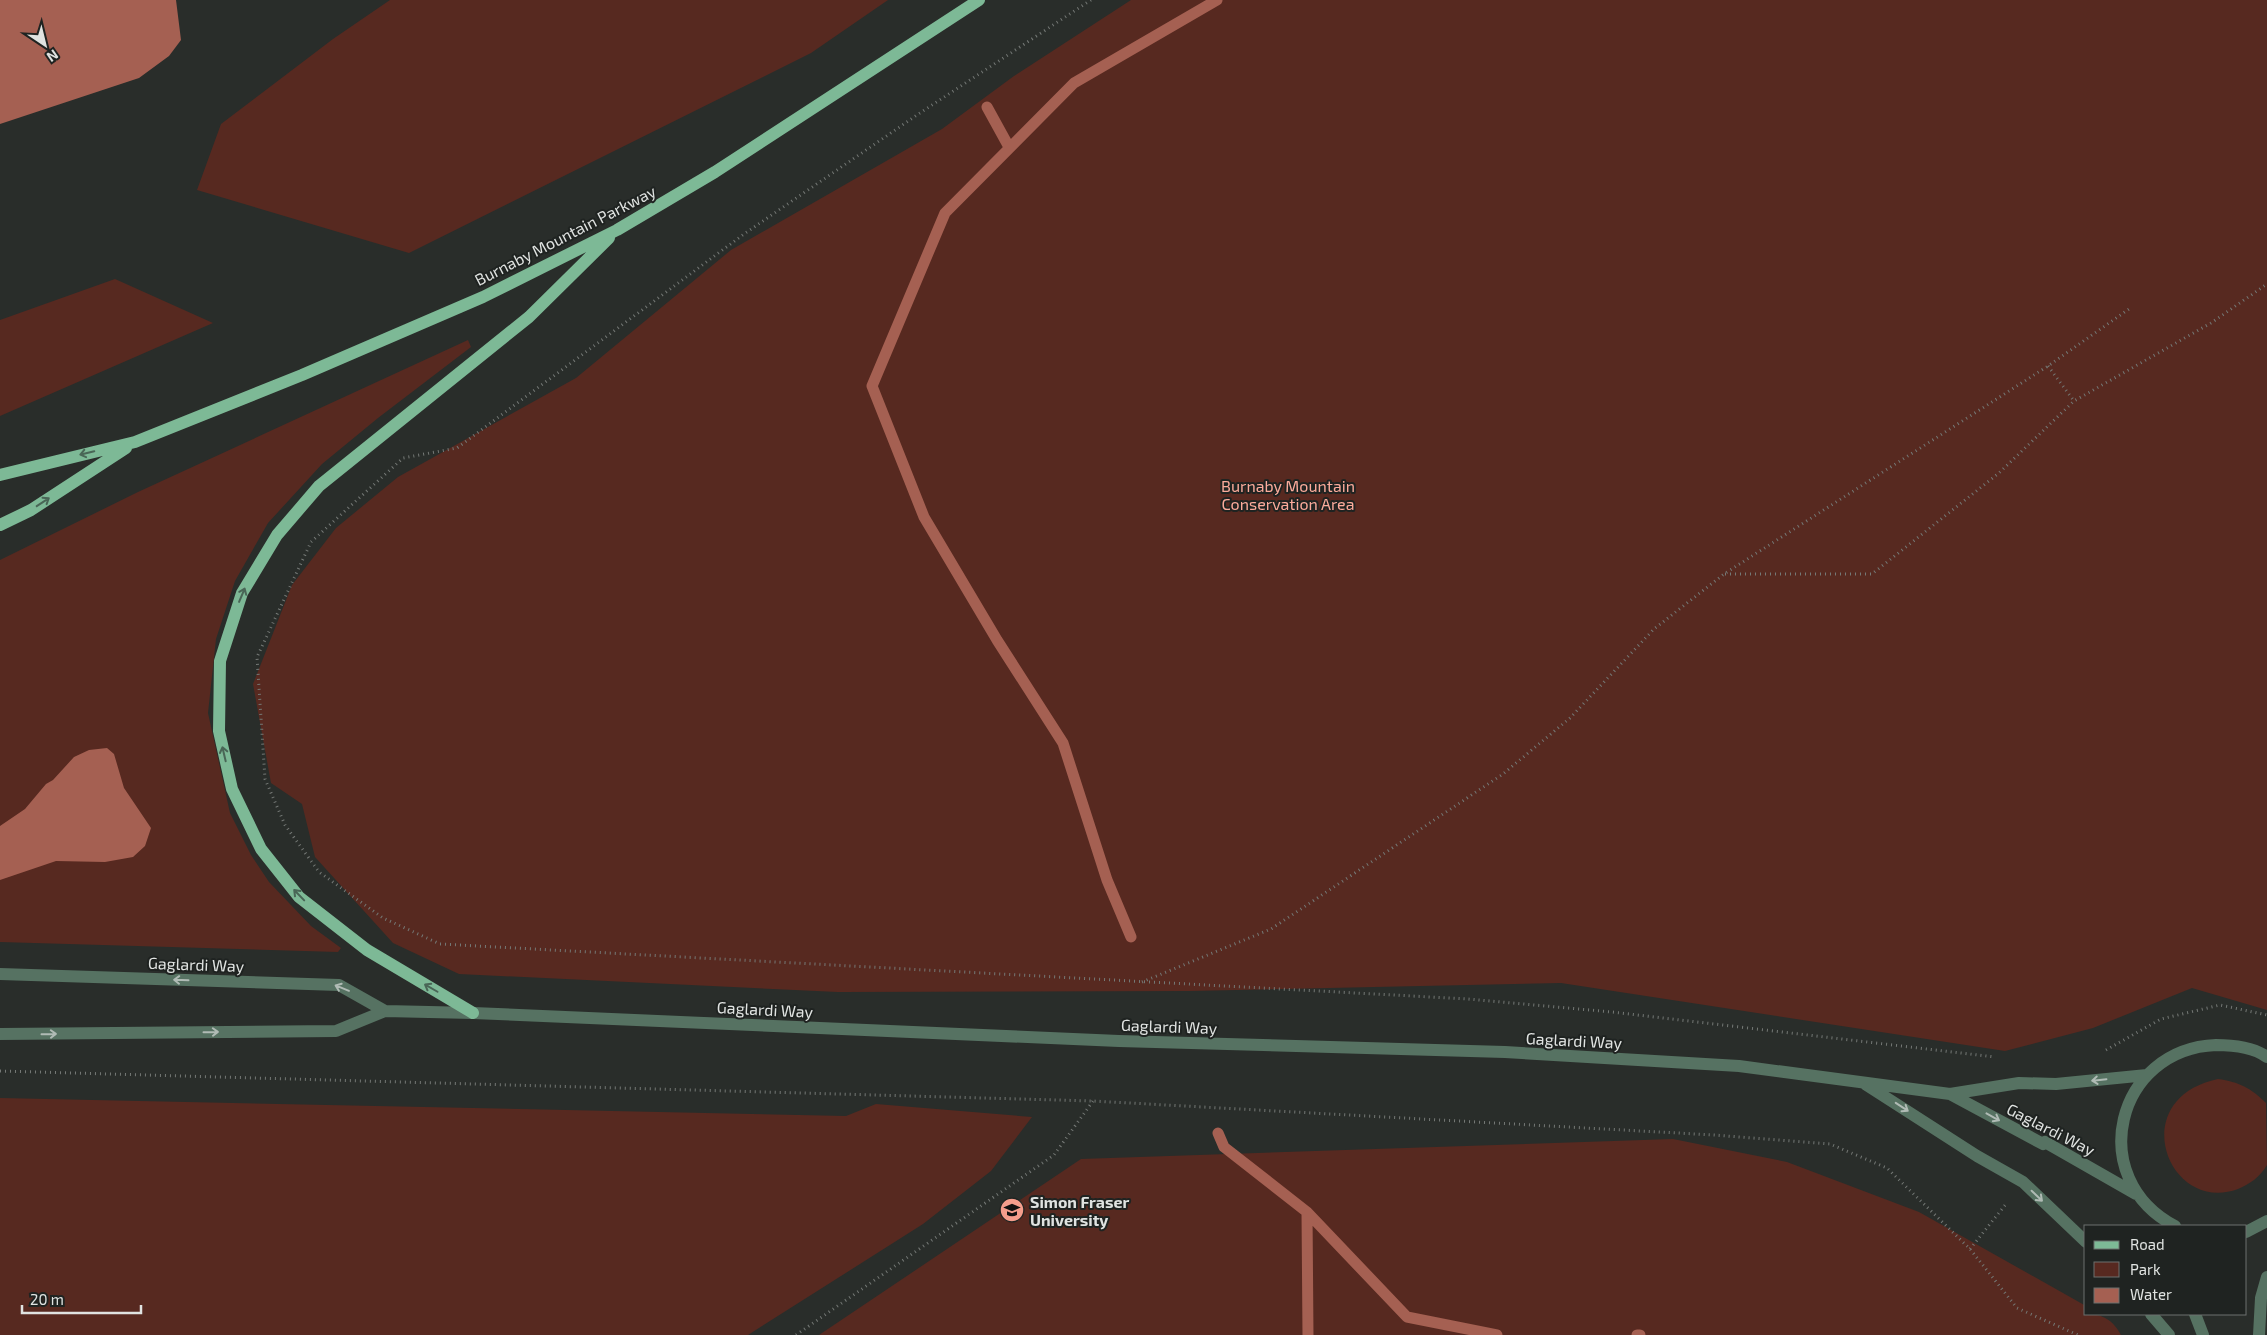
<svg xmlns="http://www.w3.org/2000/svg" width="2267" height="1335" font-family="'Exo 2',sans-serif">
<rect width="100%" height="100%" fill="#292d2a"/>
<path fill="#572920" d="M390,0H888L811,53L409,253L197,190L221,124L333,39Z
M1131,0H2267V1010L2192,988L2093,1028L2005,1051L1561,983L1190,991L838,992L459,974L393,943L315,857L302,804L271,783L253,684L292,585L336,528L398,477L576,378L731,250L942,129L1014,76Z
M115,279L213,323L0,416V320Z
M468,340L471,347L378,418L322,464L268,523L235,581L216,639L208,713L230,813L251,855L269,882L311,926L341,948L338,952L0,942V560L138,492Z
M2218,1079C2239,1082 2251,1088 2266,1103L2267,1165C2260,1177 2250,1184 2238,1189C2168,1215 2124,1099 2218,1079Z
M0,1098L846,1116L876,1104L1032,1117L991,1171L923,1224L748,1335H0Z
M1673,1139L1787,1162L1919,1212L2086,1306V1314C2103,1314 2113,1320 2121,1335H819L1081,1159Z"/>
<path fill="#a56052" d="M0,0H176L181,40L169,56L139,78L0,124Z
M107,748L114,754L124,788L151,828L145,846L133,857L105,862L56,861L0,880V826L25,809L46,784L53,780L74,757L89,750Z"/>
<g fill="none" stroke-linecap="round" stroke-linejoin="round">
<path stroke="#a56052" stroke-width="11" d="M987,107L1009,147
M1131,937L1107,880L1063,743L997,640L924,517L872,386L945,213L1074,83L1217,0
M1218,1133L1224,1147L1307,1212L1407,1317L1497,1335
M1307,1212L1308,1335
M1637,1335H1640"/>
<path stroke="#757976" stroke-width="3" stroke-dasharray="1 4" stroke-linecap="butt" d="M1091,0L917,115L744,234L457,448L403,458L311,542L257,657L265,779L285,825L319,872L383,918L440,944L1468,999L1612,1012L1995,1057
M2048,366L2074,401
M1725,574H1872L1999,473L2074,401L2211,323L2267,284
M1142,982L1271,929L1503,774L1570,718L1654,629L1724,574L2048,366L2129,309
M2106,1050L2161,1019L2220,1005L2267,1015
M0,1071L1093,1101L1714,1135L1830,1144L1887,1168L1970,1249L2017,1308L2078,1335
M1970,1249L2006,1204
M796,1335L1054,1155L1093,1101"/>
<path stroke="#567262" stroke-width="12" d="M0,974L339,985L385,1011
M0,1034L336,1031L385,1011L473,1013L1119,1041L1505,1052L1739,1066L1950,1094L2019,1083L2056,1084L2147,1075
M1865,1084L1977,1156L2023,1182L2086,1242
M1950,1094L2043,1144L2045,1142L2136,1194
M2175,1226C2084,1178 2116,1049 2216,1045C2233,1045 2253,1047 2267,1057
M2246,1232L2267,1221
M2151,1314L2169,1335
M2195,1314L2203,1335
M2259,1335L2261,1298L2267,1277"/>
<path stroke="#7db996" stroke-width="12" d="M0,475L135,442L302,375L483,297L617,230L715,172L979,0
M0,525L31,510L126,448
M473,1013L367,950L299,897L261,849L232,789L219,731L220,661L242,593L277,535L319,486L529,317L609,238"/>
</g>
<defs><path id="oneway-shaft" d="M-6 0H5M1.5-3L5.5 0L1.5 3" fill="none" stroke-width="1.6" stroke-linecap="round" stroke-linejoin="round" transform="scale(1.25)"/></defs>
<g stroke="#496656">
<use href="#oneway-shaft" transform="translate(87 453) rotate(166)"/>
<use href="#oneway-shaft" transform="translate(43 502) rotate(-33)"/>
<use href="#oneway-shaft" transform="translate(242 595) rotate(-67)"/>
<use href="#oneway-shaft" transform="translate(224 754) rotate(-103)"/>
<use href="#oneway-shaft" transform="translate(299 895) rotate(-134)"/>
<use href="#oneway-shaft" transform="translate(431 988) rotate(-150)"/>
</g>
<g stroke="#b0bbb5">
<use href="#oneway-shaft" transform="translate(181 980) rotate(-178)"/>
<use href="#oneway-shaft" transform="translate(342 988) rotate(-158)"/>
<use href="#oneway-shaft" transform="translate(211 1032) rotate(-1)"/>
<use href="#oneway-shaft" transform="translate(49 1034) rotate(-1)"/>
<use href="#oneway-shaft" transform="translate(2099 1080) rotate(174)"/>
<use href="#oneway-shaft" transform="translate(1902 1107) rotate(33)"/>
<use href="#oneway-shaft" transform="translate(1993 1117) rotate(29)"/>
<use href="#oneway-shaft" transform="translate(2037 1196) rotate(44)"/>
</g>
<defs>
<g id="university-disc" transform="scale(1.25)"><circle r="9.5" fill="#f49d8c" stroke="#1f2321"/><path d="M0-5L7-2L0 1L-7-2ZM-4 1L0 2.5L4 1V4Q0 6-4 4Z" fill="#111"/></g>
</defs>
<g fill-rule="evenodd">
<use href="#university-disc" x="1012" y="1210"/>
</g>
<g text-anchor="middle" dominant-baseline="central" stroke-width="4" stroke-linejoin="round" paint-order="stroke">
<g font-size="16" fill="#e0e3e1" stroke="#1f2321">
<text transform="translate(565 235) rotate(-27)">Burnaby Mountain Parkway</text>
<text transform="translate(196 964) rotate(2)">Gaglardi Way</text>
<text transform="translate(765 1009) rotate(3)">Gaglardi Way</text>
<text transform="translate(1169 1026) rotate(2)">Gaglardi Way</text>
<text transform="translate(1574 1040) rotate(3)">Gaglardi Way</text>
<text transform="translate(2051 1129) rotate(27)">Gaglardi Way</text>
</g>
<g font-size="16" fill="#fcab9b" stroke="#1f2321">
<text x="1288" y="485">Burnaby Mountain<tspan x="1288" dy="18">Conservation Area</tspan></text>
</g>
<g font-size="16" font-weight="bold" fill="#e0e3e1" stroke="#1f2321" text-anchor="start">
<text x="1030" y="1201">Simon Fraser<tspan x="1030" dy="18">University</tspan></text>
</g>
</g>
<rect x="2084" y="1225" width="162" height="90" fill="#1f2321" stroke="#6c706e"/>
<rect x="2094" y="1241" width="25" height="8" fill="#7db996" stroke="#6c706e"/>
<text x="2130" y="1250" font-size="15" fill="#e0e3e1">Road</text>
<rect x="2094" y="1262" width="25" height="15" fill="#572920" stroke="#6c706e"/>
<text x="2130" y="1275" font-size="15" fill="#e0e3e1">Park</text>
<rect x="2094" y="1288" width="25" height="15" fill="#a56052" stroke="#6c706e"/>
<text x="2130" y="1300" font-size="15" fill="#e0e3e1">Water</text>
<g transform="translate(45 45) rotate(145)" stroke="#1f2321" stroke-width="4" paint-order="stroke">
<path d="M0-4L9 19L0 12L-9 19Z" fill="#e0e3e1"/>
<text y="-8" font-size="14" font-weight="bold" text-anchor="middle" fill="#e0e3e1">N</text>
</g>
<path d="M22 1305v8h119v-8" fill="none" stroke="#e0e3e1" stroke-width="2.5"/>
<text x="30" y="1305" font-size="15" fill="#e0e3e1" stroke="#1f2321" stroke-width="4" paint-order="stroke">20 m</text>
</svg>
